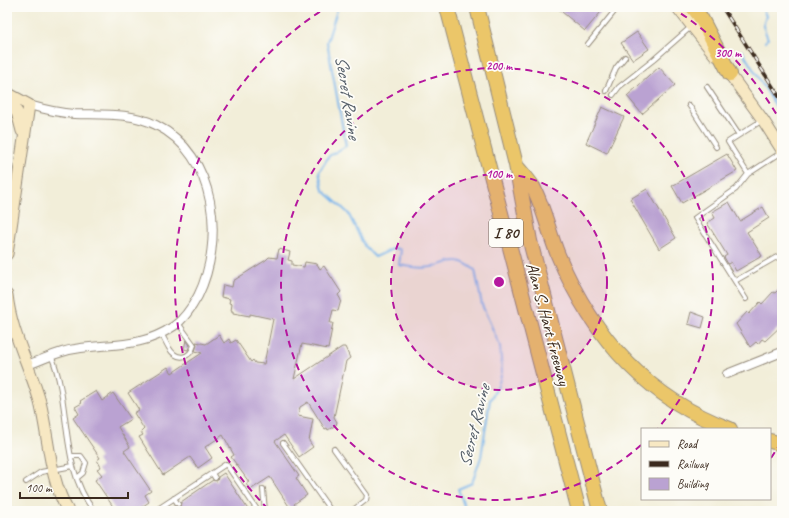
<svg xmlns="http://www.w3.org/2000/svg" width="789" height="518" font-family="Caveat,sans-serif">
<rect width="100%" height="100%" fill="#fdfcf7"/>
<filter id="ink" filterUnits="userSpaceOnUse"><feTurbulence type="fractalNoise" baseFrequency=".025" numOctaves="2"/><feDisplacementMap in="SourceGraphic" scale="8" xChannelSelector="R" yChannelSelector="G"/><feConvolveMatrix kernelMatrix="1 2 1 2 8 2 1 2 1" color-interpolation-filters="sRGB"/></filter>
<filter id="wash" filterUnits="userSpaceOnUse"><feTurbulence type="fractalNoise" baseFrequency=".012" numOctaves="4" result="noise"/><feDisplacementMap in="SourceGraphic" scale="16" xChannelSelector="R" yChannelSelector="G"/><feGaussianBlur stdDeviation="0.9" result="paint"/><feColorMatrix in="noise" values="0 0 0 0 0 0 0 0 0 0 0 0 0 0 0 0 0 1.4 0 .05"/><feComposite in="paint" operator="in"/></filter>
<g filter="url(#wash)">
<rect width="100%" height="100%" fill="#f2eed9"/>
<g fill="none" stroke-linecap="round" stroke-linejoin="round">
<path stroke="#7ab6ec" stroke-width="2" d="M338,7L327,42L346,146L329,156L319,172L323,190L348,213L365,247L375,257L395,248L401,250L399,265C410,267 420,269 431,267C453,263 454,254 475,270L482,305L500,346L502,372L498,386L490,400L481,457L472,483L458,489L466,511
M762,7L766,16L763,26L768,39L765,42
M742,51L780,113"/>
</g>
<g id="blocks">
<path fill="#baa2d2" d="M556,7H605L585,31Z
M637,32L649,49L633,60L621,43Z
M659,67L675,85L642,114L627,96Z
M602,107L624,117L607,153L586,143Z
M727,154L737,171L682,203L672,186Z
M647,189L676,238L659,249L630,199Z
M729,202L740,221L763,207L769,218L747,232L762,256L736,271L731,262L728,264L724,257L727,255L707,223L715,218L712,212Z
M279,249L290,252L288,260L292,261V265L304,267L305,262L317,264L320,269L324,266L341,292L338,295L341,300L338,311L333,310L330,323H333L328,349L302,344L294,379L342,347H345L350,358L346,361L334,417L337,422L336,425L328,430L327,428L325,429L308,402L300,407L298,416L313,419L309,441L313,447L299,457L284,435L275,441L299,476L296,478L307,495L294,504L299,511H292L270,477L250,490L246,484L249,482L231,457L234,455L223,435L205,447L212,458L198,468L190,457L163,475L139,437L143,435L141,432L144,429L134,413L139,410L128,393L168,367L172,373L202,353L195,351L197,345L196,342L206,344L219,335L224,343L229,339L231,343L236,340L251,362L253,360L255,363L264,364L273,319L250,314V316L233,313V311H231L232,304L229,303L230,299L221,297L223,285L232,287L233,281L266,260L269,257L277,258Z
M782,286V325L765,341L762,339L758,344L756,342L750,347L736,324L747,312L749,314L760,302L762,304L773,292L775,293Z
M691,312L705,317L702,328L688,324Z
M186,340L190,345L188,350L184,349Z
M96,391L102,401L113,393L131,419L118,427L130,447L124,451L151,491L145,495L149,502L136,511H116L95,480L102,475L97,469L101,467L97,460L100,458L73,418L79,414L75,407L82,403L80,401Z
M224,473L249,511H167L175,506L180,507L181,502L213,480L217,481L218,477Z"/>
</g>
</g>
<g filter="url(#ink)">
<use href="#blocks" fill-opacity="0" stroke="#968c7c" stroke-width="1"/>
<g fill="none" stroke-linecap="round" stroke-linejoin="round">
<g stroke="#968c7c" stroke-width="6">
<path id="lane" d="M588,44L618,7
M707,87L739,135
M606,91L616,68L625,57
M613,95L619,87L652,61L692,26
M689,105L716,147
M748,174L728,142L761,121
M735,281L782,254
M746,299L695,218L736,189L748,174L782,152
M161,333C164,338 166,343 169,348C177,361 190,359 194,345L178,323
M51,355C72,405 59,466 94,511
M283,443L331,511
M334,449L367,495L366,500L352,511
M71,456H81L86,463L83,473L77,478
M212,473L215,478
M26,482L41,472L73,466
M263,489L265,511
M174,498L178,504
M155,511L226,464L258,511"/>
</g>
<g stroke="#968c7c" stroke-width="10">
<path id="street" d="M27,365C43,360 58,351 75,349C111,343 140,349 174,326C184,319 192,307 198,296C225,241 217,155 156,125C130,112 102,115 74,114C59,113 43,109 29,105
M727,374L782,352"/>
</g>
<g stroke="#968c7c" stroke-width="13">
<path id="secondary" d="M677,7L715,55
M726,69L763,120L782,150
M7,93L29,105L7,254
M7,98L17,112L22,131
M7,295C11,333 30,366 40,402C49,438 49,478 68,511"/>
</g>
<g stroke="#968c7c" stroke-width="16">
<path id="highway" d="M447,7L579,511
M477,7L516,165L530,241L600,511
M693,7L701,18L730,74
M518,168C523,174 529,180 533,187C544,208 549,233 558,255C592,336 646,398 730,429
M770,441L782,444"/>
</g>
<use href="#lane" stroke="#fff" stroke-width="4"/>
<use href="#street" stroke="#fff" stroke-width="8"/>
<use href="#secondary" stroke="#f7e8c3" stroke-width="11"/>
<use href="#highway" stroke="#ebc669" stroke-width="14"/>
<g stroke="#3b2a1e" stroke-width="3.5">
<path id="rail" d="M722,7L782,101"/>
</g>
<use href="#rail" stroke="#fdfcf7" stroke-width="2" stroke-dasharray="6" stroke-linecap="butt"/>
</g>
</g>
<circle cx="499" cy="282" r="108" fill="#b5179e" fill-opacity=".12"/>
<g fill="none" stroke="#b5179e" stroke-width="2" stroke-dasharray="7 5">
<circle cx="499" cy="282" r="108"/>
<path d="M641 445A216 216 0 1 1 658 428"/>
<path d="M781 442A324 324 0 0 1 771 458M268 509A324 324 0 0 1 327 7M671 7A324 324 0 0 1 781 122"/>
</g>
<g text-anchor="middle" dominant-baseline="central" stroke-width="3.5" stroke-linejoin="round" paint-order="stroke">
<rect fill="#fdfcf7" stroke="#75695f" stroke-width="1" x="489" y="219" width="34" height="28" rx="3"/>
<g font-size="16" font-weight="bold" fill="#3b2a1e">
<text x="506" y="233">I 80</text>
</g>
<g font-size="17" fill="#3b2a1e" stroke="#fdfcf7">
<text transform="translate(548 324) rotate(75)">Alan S. Hart Freeway</text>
</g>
<g font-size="18" font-style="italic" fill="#515b66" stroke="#fdfcf7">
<text transform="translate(348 97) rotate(81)">Secret Ravine</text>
<text transform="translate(474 426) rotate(-76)">Secret Ravine</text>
</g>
</g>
<circle cx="499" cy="282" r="6" fill="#b5179e" stroke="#fdfcf7" stroke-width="2"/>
<g font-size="12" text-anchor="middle" font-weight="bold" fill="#b5179e" stroke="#fdfcf7" stroke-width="3.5" stroke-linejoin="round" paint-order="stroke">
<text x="728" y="57">300 m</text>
<text x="499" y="70">200 m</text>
<text x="499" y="178">100 m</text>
</g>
<rect width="789" height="518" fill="none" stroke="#fdfcf7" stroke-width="24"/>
<rect x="641" y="428" width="130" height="72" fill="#fdfcf7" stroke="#afa8a0"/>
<rect x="649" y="441" width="20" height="6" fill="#f7e8c3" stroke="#afa8a0"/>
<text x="677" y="448" font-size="12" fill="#3b2a1e">Road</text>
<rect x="649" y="461" width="20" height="6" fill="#3b2a1e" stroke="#afa8a0"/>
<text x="677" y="468" font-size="12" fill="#3b2a1e">Railway</text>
<rect x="649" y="478" width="20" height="12" fill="#baa2d2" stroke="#afa8a0"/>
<text x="677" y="488" font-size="12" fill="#3b2a1e">Building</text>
<path d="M20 492v6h108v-6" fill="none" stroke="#3b2a1e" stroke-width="2"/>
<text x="26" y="492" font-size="12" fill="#3b2a1e" stroke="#fdfcf7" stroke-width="3" paint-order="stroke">100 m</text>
</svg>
